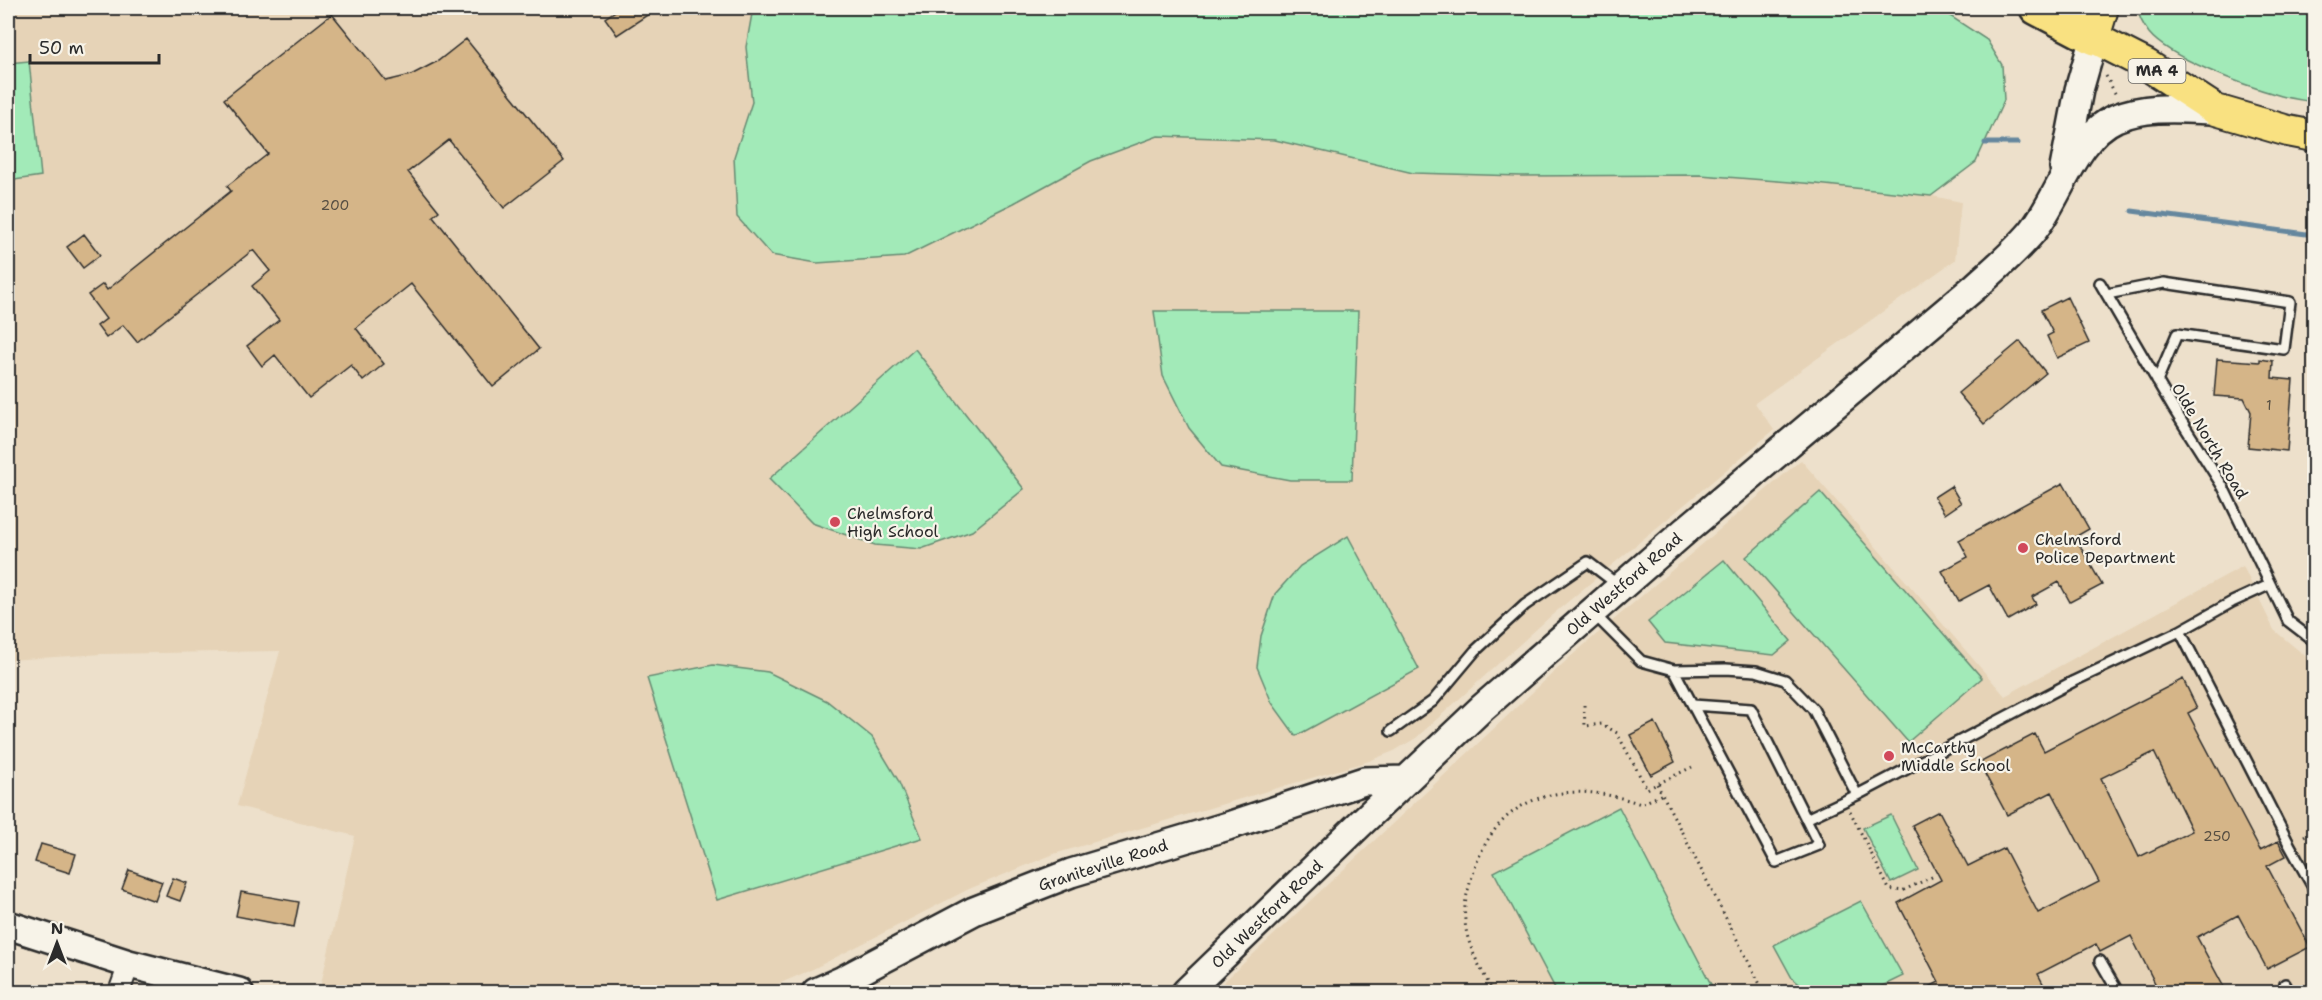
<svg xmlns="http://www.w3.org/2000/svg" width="2322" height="1000" font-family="'Shantell Sans',sans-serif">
<rect width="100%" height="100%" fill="#ede0cb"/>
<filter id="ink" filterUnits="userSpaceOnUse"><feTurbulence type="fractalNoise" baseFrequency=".0167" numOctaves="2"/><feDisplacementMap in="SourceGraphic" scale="12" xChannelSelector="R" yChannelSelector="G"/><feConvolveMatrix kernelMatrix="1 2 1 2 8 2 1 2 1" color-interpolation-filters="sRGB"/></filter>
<g filter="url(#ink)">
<path fill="#e6d3b7" d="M8,8H1576L1791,166L1961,202L1955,260L1755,403L1774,430L1552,615L1416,738L1394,751L1369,761L1054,854L969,889L813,969L760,992H319L355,836L237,806L280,651L102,654L8,660Z
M1801,460L2005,696L2243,566L2274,630L2309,659L2314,660V992H1213L1569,658Z"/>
<path fill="#a2eab8" stroke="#668a72" stroke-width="1.5" d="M753,8H1938L1987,40L2002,65L2004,100L1976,162L1931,196L1816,184L1700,175L1521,176L1413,173L1275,140L1158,136L1091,161L1014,203L904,257L817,263L771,255L737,217L734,157L752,102L746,47Z
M2137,8H2314V102C2302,100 2290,99 2278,95C2246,86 2169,58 2149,33C2143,25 2139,17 2137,8Z
M29,61L41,176L8,181V63Z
M1154,311H1358L1352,480H1290L1221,467L1189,428L1163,376Z
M915,349L1024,489L972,531L921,549L875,545L812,523L769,479Z
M1820,492L1982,678L1908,742L1746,557Z
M1348,536L1419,669L1296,736L1272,703L1257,667L1261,636L1275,594L1300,566Z
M1724,560L1791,641L1774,655L1665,643L1648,622Z
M713,665L768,672L827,701L872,737L898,780L922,838L717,900L647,678Z
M1619,807L1715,992H1557L1494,872Z
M1891,815L1918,870L1891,883L1863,828Z
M1861,901L1903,976L1870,992H1809L1792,978L1774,945Z"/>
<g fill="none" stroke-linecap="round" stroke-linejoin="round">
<path stroke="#65879e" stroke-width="5" d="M1985,143H2017
M2132,211L2314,235"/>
</g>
<path fill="#d5b588" stroke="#2b2b2b" stroke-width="1.5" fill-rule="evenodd" d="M620,8H658L617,35L605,18Z
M332,14L386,81L411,75L438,61L466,39L564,161L504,208L449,140L408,172L439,211L433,216L539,349L493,387L411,284L356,328L384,364L363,381L351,365L309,398L275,355L262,366L247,346L279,320L252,286L270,271L253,250L137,342L123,325L106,338L97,326L106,319L88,295L103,284L107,290L231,191L227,186L268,154L224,99Z
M84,234L100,255L83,268L67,247Z
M2067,297L2089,343L2057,358L2047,336L2053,333L2041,310Z
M2020,341L2046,373L1984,424L1958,393Z
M2217,359L2260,362V359L2273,361L2272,378L2293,380L2287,451L2248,447L2251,412L2244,398L2214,396Z
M2063,483L2089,529L2075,537L2102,585L2070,602L2059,582L2032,597L2036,604L2008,620L1989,585L1959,601L1942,571L1968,557L1959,540Z
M1951,486L1961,503L1945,514L1934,497Z
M2183,679L2197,708L2188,713L2260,850L2278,841L2286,856L2267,866L2310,947L2267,969L2238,915L2197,937L2227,993H2160L2131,936L2100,952L2096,944L2038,974L2048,993H1918L1939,982L1898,903L1941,880L1912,825L1939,811L1968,866L2004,848L2038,913L2099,882L2052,792L2007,815L1979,763L2035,734L2044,751ZM2154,752L2192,831L2139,857L2101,778Z
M1655,722L1675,762L1651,775L1630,735Z
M41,844L76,854L70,873L35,862Z
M129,870L162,882L155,901L122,889Z
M173,878L187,883L180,901L166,896Z
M241,892L299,902L294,927L236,916Z"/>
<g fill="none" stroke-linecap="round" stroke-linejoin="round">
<g stroke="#2b2b2b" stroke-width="14">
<path id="lane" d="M2100,283L2173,408L2223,487L2288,621L2314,641
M2107,294L2164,283L2290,302L2284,349L2177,334L2157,381
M2269,585L2232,602L2180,631L2289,844L2314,889
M1593,613L1641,661L1674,670L1726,669L1756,671L1785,680L1813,709L1857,795L2074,681L2180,631
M1674,670L1776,862L1819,845L1751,709L1693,705
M1391,731L1433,701L1475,651L1525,605L1588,562L1618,585
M1806,819L1857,795
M2100,961L2118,992
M2285,984L2289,992"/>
</g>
<g stroke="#2b2b2b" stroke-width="24">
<path id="street" d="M119,992L129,964"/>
</g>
<g stroke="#2b2b2b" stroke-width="32">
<path id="secondary" d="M2064,168L2079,90L2094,38
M8,925L129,964L239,992
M816,992L843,980L974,911L1071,873L1228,826L1364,781L1406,780
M1186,992L1363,821L1481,709L1685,531L1976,286C1995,269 2015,252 2032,232C2059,199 2075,136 2116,118C2148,105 2182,109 2216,110"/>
</g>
<g stroke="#2b2b2b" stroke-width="34">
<path id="primary" d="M2103,8L2094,38L2147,65L2216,110L2288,131L2314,136"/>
</g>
<g stroke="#2b2b2b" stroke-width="38">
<path id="highway" d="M2037,8L2094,38"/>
</g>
<path stroke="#2b2b2b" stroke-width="3" stroke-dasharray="1.5 4.5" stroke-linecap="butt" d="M2106,76L2117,97
M1584,705L1585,726L1602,724L1617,733L1647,789L1692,767
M1657,784L1764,992
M1850,811L1889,889L1902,891L1934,876
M2304,836L2314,830
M1493,992C1482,970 1466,946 1465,920C1463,904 1469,885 1474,871C1499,790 1570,779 1641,804L1663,794"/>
<use href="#lane" stroke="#f7f3e8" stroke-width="9"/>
<use href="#street" stroke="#f7f3e8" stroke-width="20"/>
<use href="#secondary" stroke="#f7f3e8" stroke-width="27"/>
<use href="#primary" stroke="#f9e181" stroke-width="30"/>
<use href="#highway" stroke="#f9e181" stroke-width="33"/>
</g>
</g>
<g fill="#d1495b" stroke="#f7f3e8" stroke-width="2">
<circle cx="835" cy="522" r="6"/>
<circle cx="2023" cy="548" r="6"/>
<circle cx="1889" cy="756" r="6"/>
</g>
<g text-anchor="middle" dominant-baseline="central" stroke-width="4.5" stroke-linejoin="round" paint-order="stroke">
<g font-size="14" fill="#564e42">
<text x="335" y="205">200</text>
<text x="2269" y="405">1</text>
<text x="2217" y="836">250</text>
</g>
<rect fill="#f7f3e8" stroke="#686764" stroke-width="1.5" x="2128.5" y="59" width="57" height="24" rx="4.5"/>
<g font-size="15" font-weight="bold" fill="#2b2b2b">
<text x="2157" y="71">MA 4</text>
</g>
<g font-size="16" fill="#2b2b2b" stroke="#f7f3e8">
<text transform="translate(2210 441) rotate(59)">Olde North Road</text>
<text transform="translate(1624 584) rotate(-41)">Old Westford Road</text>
<text transform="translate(1103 865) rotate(-18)">Graniteville Road</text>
<text transform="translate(1267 914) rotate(-44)">Old Westford Road</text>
</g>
<g font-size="16" fill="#2b2b2b" stroke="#f7f3e8" text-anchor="start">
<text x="847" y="513">Chelmsford<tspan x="847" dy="18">High School</tspan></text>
<text x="2035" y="539">Chelmsford<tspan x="2035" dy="18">Police Department</tspan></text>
<text x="1901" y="747">McCarthy<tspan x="1901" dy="18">Middle School</tspan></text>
</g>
</g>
<rect width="2322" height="1000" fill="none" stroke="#f7f3e8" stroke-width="30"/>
<rect x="15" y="15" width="2292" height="970" fill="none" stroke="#2b2b2b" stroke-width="2" filter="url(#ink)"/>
<g transform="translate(57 943)" stroke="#f7f3e8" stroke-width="4.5" paint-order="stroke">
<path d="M0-4.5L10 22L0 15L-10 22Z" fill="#2b2b2b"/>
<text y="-9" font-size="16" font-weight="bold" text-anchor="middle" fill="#2b2b2b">N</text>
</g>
<path d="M30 54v9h129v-9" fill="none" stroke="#2b2b2b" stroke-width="3"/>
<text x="39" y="54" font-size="18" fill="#2b2b2b" stroke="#f7f3e8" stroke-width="4.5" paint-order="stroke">50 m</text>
</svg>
